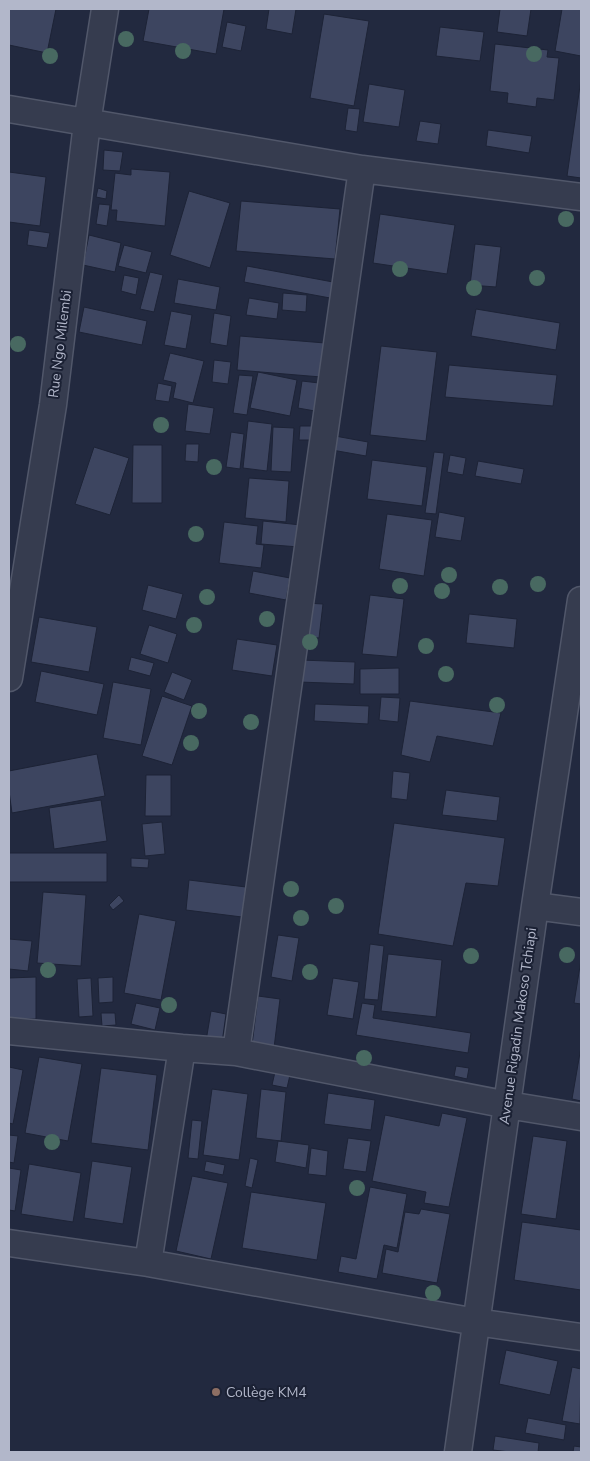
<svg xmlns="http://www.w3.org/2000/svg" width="590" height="1461" font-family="'Nunito Sans',sans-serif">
<rect width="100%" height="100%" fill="#22293f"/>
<path fill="#3d4560" stroke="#1d2336" d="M9,9H56L47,53L9,45Z
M149,9H224L216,54L143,41Z
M269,9H296L292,34L266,29Z
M500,9H531L527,36L497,32Z
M562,9H581V56L555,51Z
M324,14L369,21L354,106L310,98Z
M227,22L246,26L241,51L222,47Z
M440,27L484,32L480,61L436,56Z
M495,44L548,50L547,57L559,58L554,100L537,98L536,107L507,103L508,93L490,91Z
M581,79V178L567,176Z
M369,84L405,90L399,127L363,122Z
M348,108L360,109L357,132L345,130Z
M420,121L441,124L438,144L416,141Z
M488,130L532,136L529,153L486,146Z
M104,150L123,152L120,171L103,170Z
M131,169L170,172L165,226L116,221L117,210H111L115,173L131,175Z
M9,172L46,177L40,226L9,222Z
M98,188L107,191L106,199L96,197Z
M189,191L230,203L210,268L170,255Z
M241,201L340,209L335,259L236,251Z
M99,204L110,205L107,226L96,224Z
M380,214L455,225L447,274L373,263Z
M29,230L50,233L47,248L27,245Z
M89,235L121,243L115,272L83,265Z
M475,244L501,247L496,287L470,285Z
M124,245L152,252L146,273L118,266Z
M247,266L333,282L330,298L244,282Z
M150,272L163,275L154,312L140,309Z
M124,275L139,278L136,295L121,291Z
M178,279L220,287L216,310L174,303Z
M283,293L307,295L306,312L282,310Z
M249,298L279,303L277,319L246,315Z
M84,307L147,321L142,345L79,332Z
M476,309L560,323L556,350L471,336Z
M171,311L192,315L186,349L164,345Z
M214,313L231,316L227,346L210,343Z
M240,336L325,343L321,377L237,370Z
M381,346L437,352L426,441L370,435Z
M170,353L204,361L193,403L173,398L176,383L163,380Z
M214,360L231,362L228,384L212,382Z
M449,365L557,375L553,406L445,397Z
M258,372L297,380L290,416L250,408Z
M239,375L253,376L247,415L233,413Z
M302,381L319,383L315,411L298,408Z
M158,383L172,386L169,402L155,400Z
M188,404L214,408L210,434L185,431Z
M248,421L272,424L267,471L243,468Z
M300,426H312V440H299Z
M273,427L294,428L291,472L271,471Z
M231,432L244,434L240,469L226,467Z
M335,436L368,442L366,456L332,450Z
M186,444H199L198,462L185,461Z
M133,445H162V503H132Z
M94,447L129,458L110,515L75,504Z
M434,452L444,453L436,514L425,513Z
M450,455L466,458L463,475L447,472Z
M372,460L427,467L422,506L367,499Z
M478,461L524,469L521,484L475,476Z
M249,478L289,481L286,522L245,518Z
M439,512L465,517L461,541L435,537Z
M387,514L432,520L424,576L379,569Z
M263,521L301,525L299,547L261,544Z
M224,522L258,526L256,544L264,545L261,568L219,563Z
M253,571L290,578L286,600L249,593Z
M148,585L183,594L176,619L142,610Z
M370,595L404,599L397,657L362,654Z
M305,603L323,604L319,638L302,637Z
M469,614L517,619L514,648L466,643Z
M39,617L97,627L89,672L31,662Z
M149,625L177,634L168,663L140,654Z
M237,639L277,645L272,676L232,670Z
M131,657L154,663L150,676L128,670Z
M300,660L355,662L354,684L299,682Z
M399,668V694H360V669Z
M41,671L104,684L97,715L35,702Z
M172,672L192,680L184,700L164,692Z
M113,682L151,689L141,745L103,738Z
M162,696L192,706L172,765L142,756Z
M381,697L400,698L398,722L379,720Z
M410,701L501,713L493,746L437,736L430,762L401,755Z
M315,704L369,706L368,724L314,721Z
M97,754L105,796L12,813L9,791V771Z
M393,771L410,773L407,800L391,798Z
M146,775H171V816H145Z
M446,790L500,797L497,821L442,815Z
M101,800L107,841L54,849L49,808Z
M162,822L165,854L145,856L142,824Z
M394,823L505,838L498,886L466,883L453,946L378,934Z
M9,853H107V882H9Z
M131,858L149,859L148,868L131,867Z
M189,880L246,887L242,917L186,910Z
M43,892L86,895L81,966L37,963Z
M119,895L124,901L113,910L109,905Z
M139,914L176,921L161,1000L124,993Z
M278,935L299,938L292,981L271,977Z
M9,939L32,941L28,971L9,969Z
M370,944L384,946L378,1000L364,999Z
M388,954L442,960L436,1017L381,1011Z
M581,960V1004L574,1003Z
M36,977V1019H9V978Z
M113,977V1002L99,1003L98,978Z
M91,978L93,1016L79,1017L77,979Z
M333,978L359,982L353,1019L327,1015Z
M258,996L280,999L274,1048L252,1045Z
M136,1003L160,1008L155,1030L131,1024Z
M362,1003L375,1005L373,1018L471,1033L468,1053L356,1035Z
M211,1011L226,1014L222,1043L206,1041Z
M101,1013H115L116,1025L102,1026Z
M581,1047V1101L572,1099Z
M39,1057L82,1064L68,1141L25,1133Z
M456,1066L469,1068L467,1079L454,1076Z
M9,1067L23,1070L13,1124L9,1123Z
M101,1068L157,1075L148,1150L91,1143Z
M275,1072L290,1075L287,1088L272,1085Z
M212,1089L248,1094L239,1160L203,1155Z
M261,1089L286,1092L281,1141L256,1138Z
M328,1093L375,1100L371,1130L324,1124Z
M442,1113L467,1118L449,1207L424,1203L426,1192L372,1181L385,1115L439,1126Z
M192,1120L202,1121L198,1159L188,1158Z
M9,1135L18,1136L14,1163L9,1162Z
M533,1136L567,1141L556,1219L521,1214Z
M348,1138L371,1141L366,1172L343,1169Z
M278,1141L309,1145L306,1168L275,1162Z
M311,1148L328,1151L326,1176L308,1174Z
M250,1158L258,1160L252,1188L245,1186Z
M92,1161L132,1167L123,1224L84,1218Z
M206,1161L225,1165L223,1175L204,1171Z
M29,1164L81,1173L73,1222L21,1214Z
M9,1168L21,1170L15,1211L9,1210Z
M192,1176L228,1183L211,1259L176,1251Z
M370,1187L407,1194L397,1248L384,1245L377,1279L338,1272L341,1256L356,1259Z
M251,1192L326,1203L317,1260L242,1248Z
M421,1209L450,1214L437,1283L382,1273L386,1249L398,1252L405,1212L419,1214Z
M522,1222L581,1230V1290L514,1280Z
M506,1350L558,1361L550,1395L499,1384Z
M572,1367L581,1369L580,1424L562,1421Z
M528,1418L566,1425L564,1440L525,1433Z
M495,1436L539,1443L538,1452H510L493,1450Z
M574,1446L581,1447V1452H573Z"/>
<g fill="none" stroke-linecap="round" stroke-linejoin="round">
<g stroke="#51576a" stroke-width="29">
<path id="minor" d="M9,109L362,169L581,197
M9,678L53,405L87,123L105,9
M535,906L581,912
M9,1031L182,1048L236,1052L508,1105L581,1117
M236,1052L362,169
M9,1243L148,1263L476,1322L581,1337
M148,1263L182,1048
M458,1452L535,906L581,600"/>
</g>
<use href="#minor" stroke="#363c4f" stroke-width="26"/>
</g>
<g fill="#486961">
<circle cx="126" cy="39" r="8"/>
<circle cx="183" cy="51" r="8"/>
<circle cx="534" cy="54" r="8"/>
<circle cx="50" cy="56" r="8"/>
<circle cx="566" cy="219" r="8"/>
<circle cx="400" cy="269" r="8"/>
<circle cx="537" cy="278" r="8"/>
<circle cx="474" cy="288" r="8"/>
<circle cx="18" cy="344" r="8"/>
<circle cx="161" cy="425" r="8"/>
<circle cx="214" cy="467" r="8"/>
<circle cx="196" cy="534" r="8"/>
<circle cx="449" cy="575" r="8"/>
<circle cx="538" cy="584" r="8"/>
<circle cx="400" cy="586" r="8"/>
<circle cx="500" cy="587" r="8"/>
<circle cx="442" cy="591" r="8"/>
<circle cx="207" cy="597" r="8"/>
<circle cx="267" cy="619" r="8"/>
<circle cx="194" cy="625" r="8"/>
<circle cx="310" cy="642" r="8"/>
<circle cx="426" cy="646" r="8"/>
<circle cx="446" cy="674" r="8"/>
<circle cx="497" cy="705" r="8"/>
<circle cx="199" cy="711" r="8"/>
<circle cx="251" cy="722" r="8"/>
<circle cx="191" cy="743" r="8"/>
<circle cx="291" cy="889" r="8"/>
<circle cx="336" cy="906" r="8"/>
<circle cx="301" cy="918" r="8"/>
<circle cx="567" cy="955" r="8"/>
<circle cx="471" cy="956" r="8"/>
<circle cx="48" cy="970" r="8"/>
<circle cx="310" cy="972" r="8"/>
<circle cx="169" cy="1005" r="8"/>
<circle cx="364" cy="1058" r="8"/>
<circle cx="52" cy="1142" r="8"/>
<circle cx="357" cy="1188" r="8"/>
<circle cx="433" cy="1293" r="8"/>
</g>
<circle fill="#8d6e63" stroke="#1b2134" stroke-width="2" cx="216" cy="1392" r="5"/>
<g text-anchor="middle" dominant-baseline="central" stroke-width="4" stroke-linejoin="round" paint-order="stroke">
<g font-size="14" fill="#b2b7ca" stroke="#1b2134">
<text transform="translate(60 344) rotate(-83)">Rue Ngo Milembi</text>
<text transform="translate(518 1026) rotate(-82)">Avenue Rigadin Makoso Tchiapi</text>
</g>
<g font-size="14" fill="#b2b7ca" stroke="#1b2134" text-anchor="start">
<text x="226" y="1392">Collège KM4</text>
</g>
</g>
<rect width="590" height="1461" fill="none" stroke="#b2b7ca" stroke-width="20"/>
</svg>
